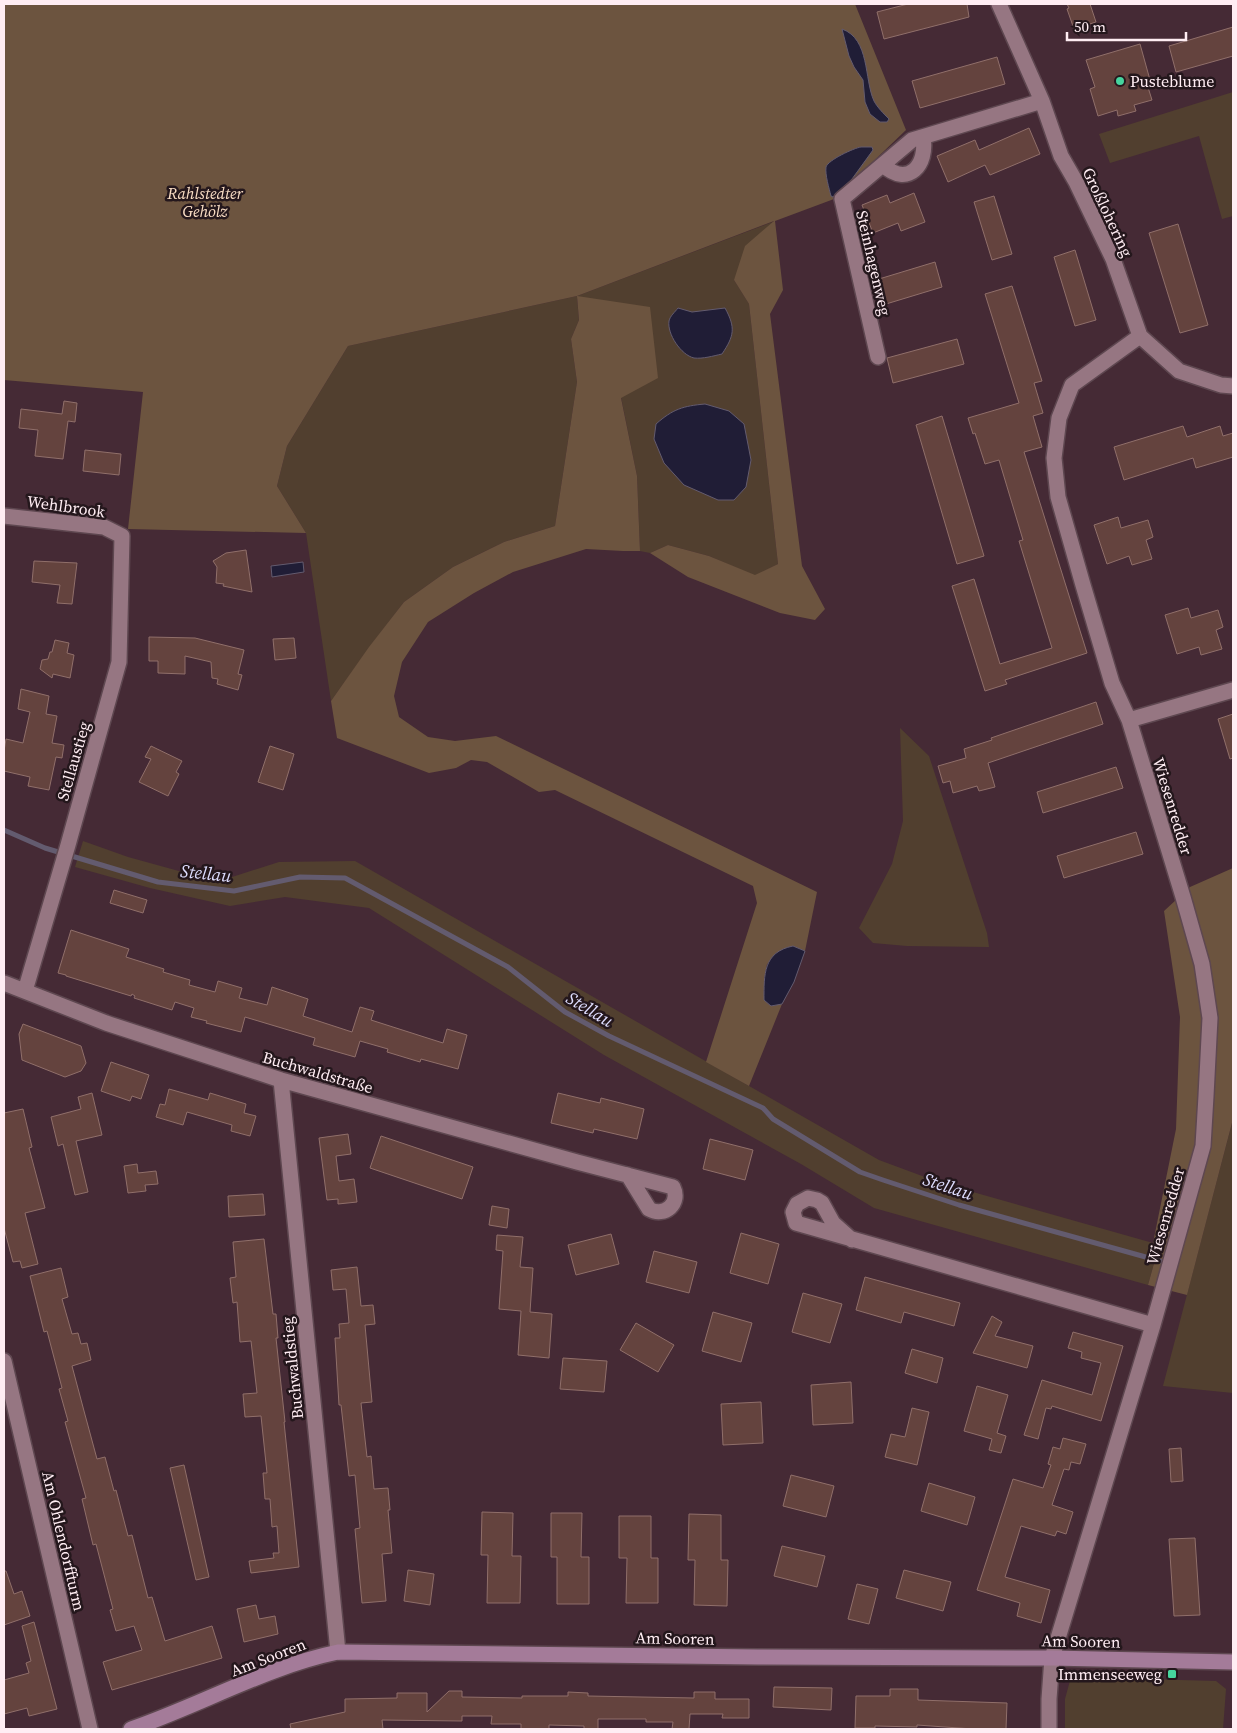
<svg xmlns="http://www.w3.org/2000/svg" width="1237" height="1733" font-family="'Source Serif 4',serif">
<rect width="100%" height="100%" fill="#452a35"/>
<path fill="#513f2f" d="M1233,92V216L1222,219L1199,136L1110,163L1099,134Z
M775,221L734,280L749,304L778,564L755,576L709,556L668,545L650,553L640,551L637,476L621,397L577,297L579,320L571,339L577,382L555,526L504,542L453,567L404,602L369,648L331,701L306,533L277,486L287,446L348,346L577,296Z
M900,728L929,756L987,933L989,947L907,946L873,943L859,928L892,864L903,821Z
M83,841L128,857L186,873L229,878L279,862L355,861L879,1160L941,1183L1153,1243L1158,1249L1148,1285L874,1208L801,1164L604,1055L369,908L285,897L230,906L150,888L75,867Z
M1233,1119V1393L1163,1386Z
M1071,1677L1216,1681L1226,1689L1223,1729H1065V1699Z"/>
<path fill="#6c543f" d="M4,4H855L906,130L834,199L775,221L783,290L770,314L802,566L825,609L815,620L780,613L688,577L650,553L668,545L709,556L755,575L778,564L749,304L734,280L745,246L774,221L577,296L650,307L658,378L621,398L637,476L640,551H623L586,549L513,572L474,593L428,622L402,662L394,696L399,717L428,737L455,741L496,736L817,892L805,951L793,946L767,964L764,981V1000L771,1006L782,1004L749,1086L706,1062L757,903L753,886L555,790L539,792L487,762L471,760L456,768L429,773L337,738L331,701L369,647L404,602L453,567L504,542L555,526L577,382L571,339L579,320L577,296L348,346L287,446L277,486L306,533L128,529L143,392L4,380Z
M1233,868V1119L1187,1295L1148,1285L1158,1249L1153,1243L1176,1129L1180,1017L1164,911L1190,887Z"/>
<path fill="#201d36" stroke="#635b6f" d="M842,29C870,39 864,79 874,101C877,107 884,114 889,119L887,122H880L870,114L865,102L863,80L854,67L849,56Z
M861,147H872L873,150L852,179L833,197L831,196C829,188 825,175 826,167C828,160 854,148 861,147Z
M678,308L692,312L725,308C736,328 734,336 722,354C713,356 703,359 694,358C681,355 667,334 669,321C670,316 675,312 678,308Z
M705,404L729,411L744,424L751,460L746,487L734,500H718L684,485L664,463L654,439L656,424C673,409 683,406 705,404Z
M303,562L304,572L272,577L271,566Z
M793,946L805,951L794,982L782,1004L771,1006L764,1000C764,975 763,952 793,946Z"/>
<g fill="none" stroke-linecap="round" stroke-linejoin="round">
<path stroke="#635b6f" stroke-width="5" d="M4,830L45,848L158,882L234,891L300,877L345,878L508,967L565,1012L609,1036L763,1108L773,1119L860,1172L883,1180L959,1205L1160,1261"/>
</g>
<path fill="#64433e" stroke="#906f6a" d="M908,4H967L969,17L884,39L877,12Z
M1067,4H1090L1096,22L1074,29L1067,9L1069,8Z
M1233,27V56L1176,72L1169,46Z
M1140,44L1150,80L1146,81L1152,100L1134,105L1136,111L1118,116L1117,110L1098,116L1090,89L1095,87L1086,60Z
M997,57L1005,84L920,108L912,81Z
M1029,128L1040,154L990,175L985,165L948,182L937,156L975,140L979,150Z
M914,193L925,222L901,231L898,223L873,233L862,205L887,195L890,203Z
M994,196L1012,254L992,260L974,202Z
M1178,224L1208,325L1180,333L1149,233Z
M1075,250L1096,320L1075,326L1054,257Z
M935,262L942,287L886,304L879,279Z
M1012,286L1042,381L1034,383L1043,413L1033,416L1042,447L1024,452L1087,653L1005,680L1007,684L985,691L952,586L974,579L1000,664L1052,648L1019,541L1023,540L999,460L985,464L975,433L973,434L968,418L1019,403L985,294Z
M957,339L964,364L893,383L887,358Z
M64,401L77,403L75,422L68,421L63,459L35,456L38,430L19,428L21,409L62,414Z
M942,416L984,556L957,564L916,425Z
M1183,426L1187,437L1220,426L1223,436L1233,433V457L1196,468L1193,458L1124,480L1114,447Z
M85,450L121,454L119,475L83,471Z
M1118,517L1121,528L1148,520L1153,537L1146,540L1152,559L1132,565L1129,556L1107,564L1094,525Z
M246,550L252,592L223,586L224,584L216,583L217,567L213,561L226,553Z
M34,561L77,563L72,604L57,603L60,585L32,582Z
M1188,608L1191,618L1218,610L1223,627L1216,630L1222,649L1201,655L1199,647L1177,654L1165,615Z
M149,637L195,638L244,650L238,674L242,675L238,690L217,684L218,679L212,678L211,662L185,656V674L158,673V661H149Z
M294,638L296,658L275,660L273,639Z
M55,640L69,643L67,653L74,655L70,678L53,674L52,678L40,669L42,660L48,659L50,652H52Z
M21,689L49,696L46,714L57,716L52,743L64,745L62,758L56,757L49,790L28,786L30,777L4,771V751L6,739L23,743L30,712L18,709Z
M1096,702L1103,724L988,763L995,787L979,791L977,786L953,793L950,781L943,783L938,766L966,758L964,749L992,740L991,738Z
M1233,714V758L1230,759L1218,719Z
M151,746L182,761L176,772L179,774L168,796L139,782L151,759L145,757Z
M270,746L294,754L283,790L258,782Z
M1116,767L1123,788L1043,813L1037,792Z
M1136,832L1143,854L1064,878L1057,856Z
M114,890L147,900L143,913L110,903Z
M71,930L129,949L126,957L164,969L163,972L190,980L189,985L215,992L218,981L242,988L239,998L267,1005L272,987L308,999L303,1016L352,1032L360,1007L374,1011L371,1020L443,1043L447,1029L467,1035L458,1069L421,1059L420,1062L387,1052L388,1049L360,1041L355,1057L313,1045L315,1038L245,1017L241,1032L206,1023L207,1021L191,1017L194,1008L175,1002L172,1010L134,998L135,996L132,994L131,996L66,976V975L58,973Z
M23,1024L81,1046L86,1063L81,1071L65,1077L22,1060L19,1034Z
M111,1062L149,1075L141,1099L132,1096L130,1101L101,1091Z
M169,1089L208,1100L210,1093L246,1104L244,1113L256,1116L250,1136L231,1131L232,1125L187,1112L183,1125L156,1117L160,1104L165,1105Z
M92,1093L102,1135L76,1141L88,1192L75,1195L63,1144L58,1146L51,1117L81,1109L78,1097Z
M558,1093L600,1103L601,1098L644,1109L637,1139L594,1129L593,1133L551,1123Z
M23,1109L32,1147L29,1148L45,1208L25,1213L38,1264L22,1268L20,1261L13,1262L4,1228V1113Z
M348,1134L351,1154L336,1156L339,1181L354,1179L357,1202L338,1204V1199L327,1200L319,1138Z
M381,1136L473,1167L462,1199L370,1168Z
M710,1139L753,1150L745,1180L703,1169Z
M137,1164L138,1173L156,1171L158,1184L145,1185L146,1191L128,1193L124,1166Z
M263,1194L265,1215L229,1217L228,1196Z
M492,1206L509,1209L507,1228L489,1225Z
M741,1233L779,1244L768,1284L730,1273Z
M611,1234L619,1264L576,1275L568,1245Z
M497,1235L523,1237L520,1267L533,1268L530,1312L552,1314L549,1358L518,1355L521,1311L499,1309L503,1251L496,1250Z
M264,1239L273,1314H276L278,1338H276L285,1422H284L299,1567L251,1573L249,1561L274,1558L273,1553H279L277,1526L272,1527L270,1499H265L263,1473H267L261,1416L245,1417L243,1394L257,1393L251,1341L240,1342L237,1302L233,1303L230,1278L236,1277L233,1242Z
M654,1251L697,1262L689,1293L646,1282Z
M357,1267L361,1306L373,1305L375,1324L365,1325L372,1402L361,1403L367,1457L371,1456L374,1489L388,1488L390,1510H388L392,1553L382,1554L386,1601L362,1603L355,1529L360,1528L355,1475L349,1476L341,1405H339L335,1338H340L339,1324L349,1323L346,1289L333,1290L331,1270Z
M61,1268L68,1297L62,1299L72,1334L78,1333L81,1344L87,1343L91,1360L72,1366L84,1411L97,1459L105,1457L114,1491L116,1490L128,1536L132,1535L148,1598L152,1597L165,1641L212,1626L222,1658L112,1690L103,1662L142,1650L134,1626L116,1631L110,1610L113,1609L96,1544L93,1545L82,1499L86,1498L65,1422L68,1421L59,1389L62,1388L47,1331L44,1332L30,1276Z
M865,1277L960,1303L954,1326L904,1312L901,1323L856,1310Z
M803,1293L842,1304L830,1343L792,1332Z
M713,1312L752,1323L741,1362L702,1351Z
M992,1316L1002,1322L995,1336L1033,1346L1027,1368L973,1353Z
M636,1323L674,1345L658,1372L620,1350Z
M1073,1332L1123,1346L1101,1421L1052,1406L1051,1409L1046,1408L1038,1439L1024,1435L1042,1380L1092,1395L1101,1363L1081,1358L1082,1352L1068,1348Z
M912,1349L943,1358L937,1383L905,1373Z
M563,1358L607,1361L604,1392L560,1389Z
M851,1382L853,1423L813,1425L811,1385Z
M977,1386L1008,1395L997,1433L1006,1436L1001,1453L989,1450L992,1439L964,1431Z
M761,1402L763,1443L723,1445L721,1404Z
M912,1408L929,1412L917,1465L885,1457L891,1434L905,1437Z
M1063,1438L1086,1444L1080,1464L1071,1462L1069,1470L1064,1469L1052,1505L1073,1512L1066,1534L1057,1531L1055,1536L1021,1526L1005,1577L1050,1590L1041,1623L1017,1616L1020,1603L977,1590L1013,1479L1043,1488L1051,1465L1048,1464L1053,1447L1060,1449Z
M1181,1448L1183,1481L1171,1482L1169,1449Z
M184,1465L209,1577L196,1580L170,1468Z
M791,1475L834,1486L826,1517L783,1506Z
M929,1483L975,1497L967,1525L921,1511Z
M482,1512L513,1513L512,1556H521L520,1603H487L488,1555H481Z
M551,1513H582L581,1557H589V1604H557V1557H551Z
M689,1514L721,1515V1560H728L727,1606L694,1605L695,1560H688Z
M619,1516H651V1558H658V1603H626L627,1558H619Z
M1195,1538L1200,1615L1174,1616L1169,1539Z
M782,1546L825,1556L817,1587L774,1576Z
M408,1570L434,1574L430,1605L404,1601Z
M904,1570L951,1582L943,1611L896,1598Z
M4,1571H6L14,1594L22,1591L30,1616L4,1625Z
M857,1584L878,1589L869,1624L848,1619Z
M256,1605L259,1619L275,1616L278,1634L244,1642L237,1609Z
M34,1622L57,1709L29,1716L27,1708L4,1714V1680L29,1673L26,1663L31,1661L22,1626Z
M774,1687L832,1688L831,1710L773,1707Z
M890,1689H918V1700L1007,1703L1006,1729H973L917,1725V1727L875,1726V1728H855L856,1696H890Z
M449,1691H462V1697L522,1698V1696H568V1692L588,1693V1696L694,1698V1692H715V1699H749V1718H722L723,1714H690L689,1729H672L673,1722H646V1719H598V1729H584V1726L549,1725V1729H521V1724H491L492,1716H462V1721L382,1720L383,1729H291L290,1724L345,1712V1699L397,1698V1693H427V1712Z"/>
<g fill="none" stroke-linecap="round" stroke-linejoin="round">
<g stroke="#5e4750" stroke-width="18">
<path id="street" d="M999,4L1042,101L1061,156L1076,182L1113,259L1140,336L1179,371L1221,385L1233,386
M883,165C908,188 928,165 923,137
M878,357L842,199L912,140L1042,101
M4,516L104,527L122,536L119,662L68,845L25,991
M1129,720L1233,690
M4,983L106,1023L281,1080L577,1162L673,1187C681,1203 665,1218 649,1209L628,1175
M281,1080L338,1652
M852,1240L833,1223L822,1203L817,1200L808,1198L797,1204L793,1212L796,1223L1153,1325
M4,1361L90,1729
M1049,1729V1699L1052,1658L1153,1325L1203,1146L1206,1096L1210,1018L1202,964L1183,897L1129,720L1112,683L1083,585L1058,497L1054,458L1059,418L1072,385L1140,336"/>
</g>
<g stroke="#5e4750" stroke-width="18">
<path id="secondary" d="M131,1729C201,1705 266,1667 338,1652L758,1657L1052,1658L1233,1662"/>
</g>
<use href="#street" stroke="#967682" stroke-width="15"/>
<use href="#secondary" stroke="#a47b99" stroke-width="15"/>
</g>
<g fill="#46d49e" stroke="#24171c" stroke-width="2">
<circle cx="1120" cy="81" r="5"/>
<rect x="1167" y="1669" width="10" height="10" rx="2.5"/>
</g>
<g text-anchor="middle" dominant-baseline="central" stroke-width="5" stroke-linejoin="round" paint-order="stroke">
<g font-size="16" fill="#ffedf3" stroke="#24171c" text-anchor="start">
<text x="1130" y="81">Pusteblume</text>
<text x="1162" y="1674" text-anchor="end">Immenseeweg</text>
</g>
<g font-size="16" font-style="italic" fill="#fadec5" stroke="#24171c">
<text x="205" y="193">Rahlstedter<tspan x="205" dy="18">Gehölz</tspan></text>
</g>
<g font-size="16" fill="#ffedf3" stroke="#24171c">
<text transform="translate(1108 212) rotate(65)">Großlohering</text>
<text transform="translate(874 263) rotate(77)">Steinhagenweg</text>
<text transform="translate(66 506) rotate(8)">Wehlbrook</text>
<text transform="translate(73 761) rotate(-74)">Stellaustieg</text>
<text transform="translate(1173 806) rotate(73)">Wiesenredder</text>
<text transform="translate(318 1072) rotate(16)">Buchwaldstraße</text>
<text transform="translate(1165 1216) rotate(-74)">Wiesenredder</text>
<text transform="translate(292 1368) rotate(-96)">Buchwaldstieg</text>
<text transform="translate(64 1541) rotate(77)">Am Ohlendorffturm</text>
<text transform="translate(675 1638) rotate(1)">Am Sooren</text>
<text transform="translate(1081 1641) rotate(1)">Am Sooren</text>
<text transform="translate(268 1657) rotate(-21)">Am Sooren</text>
</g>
<g font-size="18" font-style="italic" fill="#dddcfd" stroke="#24171c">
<text transform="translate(206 873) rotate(6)">Stellau</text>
<text transform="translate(590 1009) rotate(31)">Stellau</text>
<text transform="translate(948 1186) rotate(18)">Stellau</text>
</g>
</g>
<rect width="1237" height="1733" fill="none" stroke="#ffedf3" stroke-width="10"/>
<path d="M1067 32v8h119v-8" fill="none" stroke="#ffedf3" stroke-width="2.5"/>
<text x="1074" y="32" font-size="15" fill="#ffedf3" stroke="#24171c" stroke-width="4" paint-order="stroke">50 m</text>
</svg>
